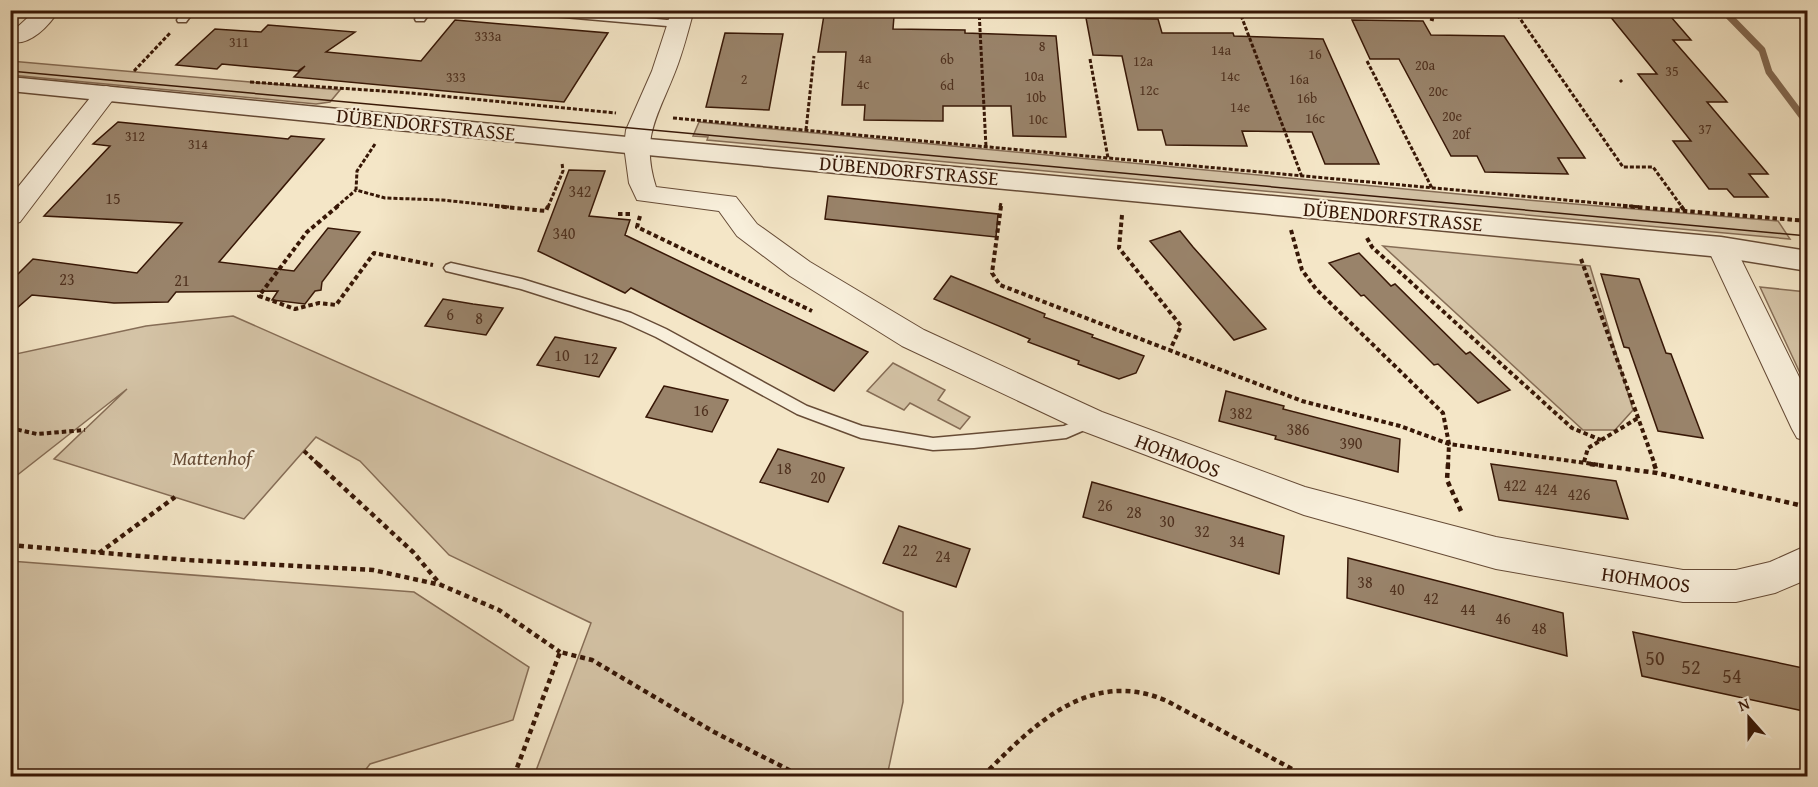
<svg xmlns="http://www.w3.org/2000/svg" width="1818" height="787" font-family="'Gentium Book Plus',serif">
<rect width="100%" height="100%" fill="#f4e6c7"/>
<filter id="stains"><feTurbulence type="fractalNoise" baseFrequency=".00333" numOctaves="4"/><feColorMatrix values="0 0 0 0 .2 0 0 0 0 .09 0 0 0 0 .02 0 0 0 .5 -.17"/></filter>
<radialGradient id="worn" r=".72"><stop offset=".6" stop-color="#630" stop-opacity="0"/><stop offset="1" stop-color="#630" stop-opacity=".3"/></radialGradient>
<path fill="#d4c3a6" stroke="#866d56" stroke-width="1.5" d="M10,61L340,90L330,102L316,104L11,75Z
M699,122L1469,195L1778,221L1790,239L707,140L708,137L693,136Z
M1383,246L1590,266L1633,410L1615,430H1583Z
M1760,287L1807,292V388Z
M233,316L903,612V702L887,776H534L591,623L449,555L360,461L316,437L244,519L54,459L127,389L11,480V355L146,326Z
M893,363L945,390L938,400L970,417L960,429L910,403L904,410L867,391Z
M10,561L414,592L529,667L513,720L370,764L361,776H11Z"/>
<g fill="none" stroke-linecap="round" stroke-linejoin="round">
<path stroke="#826952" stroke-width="7" d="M1723,10L1762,50L1769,72L1808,124"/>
</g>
<path fill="#99836a" stroke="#371706" stroke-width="1.5" d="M1622,10H1665L1691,40H1673L1727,102H1707L1768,174H1749L1768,197H1734L1727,189H1709L1673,141H1691L1638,74H1657L1609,15H1626Z
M824,15L894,16L893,29L965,30V33L1056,36L1066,137L1013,136L1011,106H943V121L864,120L865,105H842L846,52H818Z
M1086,18L1158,19L1162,33H1233L1234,36L1323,39L1379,164H1325L1312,132L1242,131L1247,146L1166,145L1162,130H1138L1122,56L1093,55Z
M455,20L608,33L564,102L294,77L305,66L298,71L222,64L217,69L176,65L215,29L261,32L268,25L355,32L326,52L421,61Z
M1352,20L1423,21L1431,35L1504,36L1585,158H1558L1568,174L1485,172L1477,156H1451L1399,59H1370Z
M725,33L783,34L769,110L706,107Z
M118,122L288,139L291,136L324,139L219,262L294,271L328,228L360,232L322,282L321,290L315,291L305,304L272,300L278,291L176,292L168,302L114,303L32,295L10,314V282L33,259L137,273L182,223L44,216L110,146L93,144Z
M569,170L605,171L589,216L630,220L625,235L868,352L834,391L631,288L625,293L538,251Z
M828,196L998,214L996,237L825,219Z
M1180,231L1193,247L1266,329L1234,340L1150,241Z
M1359,253L1391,286L1395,284L1466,354L1470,352L1510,390L1478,403L1438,364L1434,365L1364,295L1361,296L1329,263Z
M1601,274L1639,279L1666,353L1671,354L1703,438L1658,431L1629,348L1624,347Z
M951,276L1045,314L1044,317L1093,335L1092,337L1144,356L1136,373L1119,379L1078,364L1079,361L1028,342L1030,339L934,299Z
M443,299L473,304L503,308L486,335L425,326Z
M555,337L593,344L616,348L599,377L537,365Z
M664,386L728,400L712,432L646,417Z
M1226,391L1284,406L1283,409L1400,439L1398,472L1275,439L1276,436L1219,421Z
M778,449L844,468L828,502L760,482Z
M1491,464L1616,481L1628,519L1499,500Z
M1092,482L1284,536L1279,574L1083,517Z
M899,526L970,549L956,587L883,563Z
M1348,558L1563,613L1567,656L1347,598Z
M1633,632L1808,669V712L1642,676Z"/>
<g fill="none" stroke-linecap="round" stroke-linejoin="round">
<g stroke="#664b36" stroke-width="3">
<path id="service" d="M184,10H195L186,22H178L177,20Z
M421,10H432L424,21H416L415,19Z
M513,10H559L667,20L681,18L686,21L667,26L518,13Z
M451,263L522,279L631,313L666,329L807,406L862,426L933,438L1064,426L1091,415L1096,417L1099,421L1096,425L1066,438L974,448L933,450L861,438L797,414L656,337L621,321L521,289L446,271L444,268L446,265Z"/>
</g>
<g stroke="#664b36" stroke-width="2">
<path id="minor" d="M36,10H59C50,25 30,46 12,42V32Z
M672,10H694C688,31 683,52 675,72C658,116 640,137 656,187L736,197L757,224L810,262L924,330L1102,412L1305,487L1496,537L1683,570H1736L1770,562L1808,545V579L1775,593L1736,602H1683L1496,569L1304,515L1080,430L902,346L790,276L737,236L719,211L637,200L629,183L624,146L626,130L652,71Z
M106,86L114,88L118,93L20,222L10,225V197L98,88Z
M1721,238L1731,240L1735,247L1808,395V442L1797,438L1792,429L1707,247L1711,240Z"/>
</g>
<g stroke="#664b36" stroke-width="3">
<path id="tertiary" d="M10,77L637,138L1721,237L1808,251V271L1721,257L637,154L10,91Z"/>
</g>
<path stroke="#371706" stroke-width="3" stroke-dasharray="4 2" stroke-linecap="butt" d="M979,10L986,147
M1239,10L1302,177
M1514,10L1623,167H1653L1682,207
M1430,19L1434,20
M1090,59L1108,158
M1367,61L1432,188
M134,71L171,32
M1620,80L1622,82
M250,82L411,93L616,113
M673,118L1641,207
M806,130L814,56
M375,144L357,171L356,190L385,198L442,200L509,207
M336,207L356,190
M548,207L563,171L562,163
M1000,207L1001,203"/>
<path stroke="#371706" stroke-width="4" stroke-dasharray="4.5 3" stroke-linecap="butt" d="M338,206L307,232L259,296L295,309L319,303L336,305L374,253L433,265
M495,206L546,211L548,206
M1001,206L992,273L1000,285L1302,401L1400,426L1449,444L1600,465
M1623,206L1808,221
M1681,206L1684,210
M618,214H632
M1122,215L1119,248L1181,326L1170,350
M640,216L637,227L812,311
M1291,230L1302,270L1316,289L1443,413L1449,444L1448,465
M1367,238L1372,247L1572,428L1601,440
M1581,259L1655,465
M10,428L37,434L85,430
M304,451L319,465
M1584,462L1588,448L1638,418"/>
<path stroke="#371706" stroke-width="4.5" stroke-dasharray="5 4" stroke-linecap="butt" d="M318,464L413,552L440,584
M1448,464L1447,480L1461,511
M1590,464L1657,473L1808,507
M1654,464L1657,472
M10,545L187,560L373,570L441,585L499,610L560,652
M99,553L175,497
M514,776L560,652L592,660L714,732L801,776
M983,776C1032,726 1090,667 1167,701L1305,776"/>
<use href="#service" fill="#f8efdb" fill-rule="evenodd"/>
<use href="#minor" fill="#f8efdb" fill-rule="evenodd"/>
<use href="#tertiary" fill="#f8efdb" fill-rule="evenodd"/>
<path stroke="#371706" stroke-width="1.5" d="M10,71L1808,236"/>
</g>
<g text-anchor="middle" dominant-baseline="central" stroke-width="4.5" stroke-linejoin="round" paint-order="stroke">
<g font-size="14" fill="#50321f">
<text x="488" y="36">333a</text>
<text x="239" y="42">311</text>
<text x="1042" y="46">8</text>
<text x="1221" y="50">14a</text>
<text x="1315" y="54">16</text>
<text x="865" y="58">4a</text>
<text x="947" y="59">6b</text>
<text x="1143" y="61">12a</text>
<text x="1425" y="65">20a</text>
<text x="1672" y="71">35</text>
<text x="1034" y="76">10a</text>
<text x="1230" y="76">14c</text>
<text x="456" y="77">333</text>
<text x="744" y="79">2</text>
<text x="1299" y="79">16a</text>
<text x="863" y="84">4c</text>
<text x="947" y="85">6d</text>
<text x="1149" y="90">12c</text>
<text x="1438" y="91">20c</text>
<text x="1036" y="97">10b</text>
<text x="1307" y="98">16b</text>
<text x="1240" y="107">14e</text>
<text x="1452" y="116">20e</text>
<text x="1315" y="118">16c</text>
<text x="1038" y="119">10c</text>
<text x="1705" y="129">37</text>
<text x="1461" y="134">20f</text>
<text x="135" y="136">312</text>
<text x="198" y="144">314</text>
</g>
<g font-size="16" fill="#50321f">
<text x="580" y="191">342</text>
<text x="113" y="198">15</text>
<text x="564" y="233">340</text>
<text x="67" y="279">23</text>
<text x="182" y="280">21</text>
<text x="450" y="314">6</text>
<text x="479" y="318">8</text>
<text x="562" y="355">10</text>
<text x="591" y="358">12</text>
<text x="701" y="410">16</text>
<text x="1241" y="413">382</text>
<text x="1298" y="429">386</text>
<text x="1351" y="443">390</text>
<text x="784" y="468">18</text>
<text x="818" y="477">20</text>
<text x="1515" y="485">422</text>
<text x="1546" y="489">424</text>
<text x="1579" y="494">426</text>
<text x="1105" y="505">26</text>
<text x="1134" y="512">28</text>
<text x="1167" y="521">30</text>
<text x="1202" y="531">32</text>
<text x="1237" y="541">34</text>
<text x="910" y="550">22</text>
<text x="943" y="556">24</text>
<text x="1365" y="582">38</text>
<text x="1397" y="589">40</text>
<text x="1431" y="598">42</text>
<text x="1468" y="609">44</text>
<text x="1503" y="618">46</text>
<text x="1539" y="628">48</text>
</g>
<g font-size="20" fill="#371706" stroke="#f8efdb">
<text transform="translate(426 124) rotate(6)">DÜBENDORFSTRASSE</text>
<text transform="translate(909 170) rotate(5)">DÜBENDORFSTRASSE</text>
<text transform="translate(1393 216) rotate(5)">DÜBENDORFSTRASSE</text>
<text transform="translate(1178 455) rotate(21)">HOHMOOS</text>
<text transform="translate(1646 579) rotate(8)">HOHMOOS</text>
</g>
<g font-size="20" font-style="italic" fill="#664b36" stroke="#f8efdb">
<text x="212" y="457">Mattenhof</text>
</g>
<g font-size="20" fill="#50321f">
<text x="1655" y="657">50</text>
<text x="1691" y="666">52</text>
<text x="1732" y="675">54</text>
</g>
</g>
<rect width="1818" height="787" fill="none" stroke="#f4e6c7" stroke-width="36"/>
<rect x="12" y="12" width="1794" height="763" fill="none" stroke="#371706" stroke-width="3"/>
<rect x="18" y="18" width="1782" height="751" fill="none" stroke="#371706" stroke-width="1.5"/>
<g transform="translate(1749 718) rotate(339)" stroke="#f8efdb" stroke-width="4.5" paint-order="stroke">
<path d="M0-4.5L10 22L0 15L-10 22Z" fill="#371706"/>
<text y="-9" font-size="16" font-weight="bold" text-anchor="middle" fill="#371706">N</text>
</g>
<rect width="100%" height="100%" filter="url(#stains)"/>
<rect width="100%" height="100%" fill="url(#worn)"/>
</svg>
